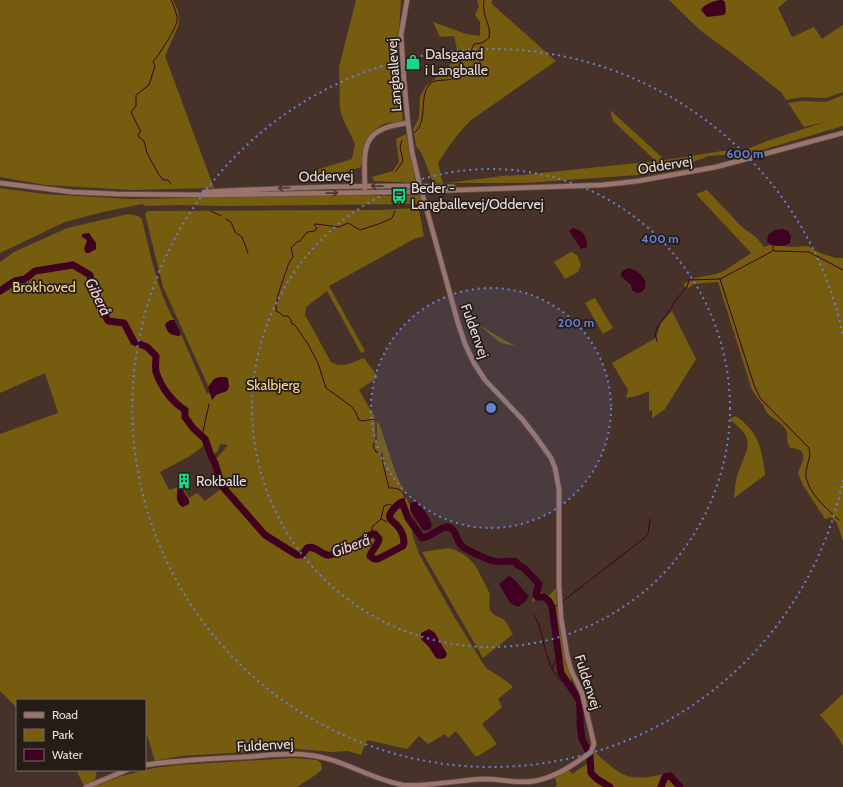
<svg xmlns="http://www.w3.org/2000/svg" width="843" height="787" font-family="Cabin,sans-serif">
<rect width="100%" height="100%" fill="#473229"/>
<path fill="#755c0e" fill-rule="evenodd" d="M0,0H173L178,11L179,24L165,56L214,188L132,190L45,185L0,177Z
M356,0H401L397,60L403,121C397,122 390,122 384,124C366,132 363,150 361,167L318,181L315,177L316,170L352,159L355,144L343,119L340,109L339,67Z
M477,0H492V4L556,61L471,120C458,133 448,147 438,163L443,184L433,182L421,152L416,146L413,129L419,118L420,96L426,86L437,77L448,76L449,66L458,54L454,36L440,37L433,22L466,34L480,36V22L475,15L479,6Z
M669,0H719L703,7L725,2L722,0H787L778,8L792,37L814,27L822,39L843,25V92L826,98L802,97L786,100L782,93L734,55L701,31Z
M843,95V126L752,153L708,156L681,167L638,175L526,183H447L502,176L522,175L656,161L613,121L610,110L665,160L722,151H742L767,141L825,122L804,127L788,103L801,101L826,102Z
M406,134L416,183L374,181L372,177L393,171L399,162L396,139Z
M0,188L44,194L132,199L361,195L381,196L420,195L422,199L417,204L223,206L179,205L146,206L142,204L103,212L65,222L0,253Z
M707,190L742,227L756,237L764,247L770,245L792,247L808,246L820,253L836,258H843V541L837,523L831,517L825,519L803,485L798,473C803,460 810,449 790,448C785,440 790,434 784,427C776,417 766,418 763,404H762L752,390L718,282L693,284L688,289L683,284L695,278L716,274L724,271L751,253L696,194Z
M414,208L419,210L424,236L414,239L329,286L365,351L361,353L327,291L306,307L305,315L331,362C342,369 353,362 364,358L378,377L359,390L380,426L395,471L410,506L413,528L412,533L419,554L455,618L486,668L505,680L513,687L498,699L502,707L482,724L497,744L478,756H475L456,731L448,738L445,734L428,744L419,736L407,749L367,740L361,755L348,751L332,752L296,749L180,756L155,761L147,735H145V700H17V708L0,691V434L58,413L45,373L0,393V262L14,252L67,228L128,214L138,216L142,219C150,253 157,289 174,320H170L179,336L181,334L207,394L211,392L163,287L145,214L148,211L381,210ZM206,444L211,456L218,451L220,444L228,445L212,464L218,477L222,488L205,501L197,493L189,498L182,486L169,490L160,472L190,456Z
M571,252L577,255L581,265L578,272L565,279L554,262Z
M595,298L613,328L603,334L585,303Z
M672,311L696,359L665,409L652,418V410L649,411V391L637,396L626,398L628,390L612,363L656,338L661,323Z
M479,325C492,332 503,340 516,346L501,343L497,340Z
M736,416C758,432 761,446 765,472V475L734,498C735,490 735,481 738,473C748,445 757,440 729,419Z
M449,548C467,554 474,561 482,578C484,583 487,587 489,592C491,598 488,605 490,610C493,616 498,616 503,619C507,622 510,630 513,634L483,658L422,552Z
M557,587L556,593L558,615L564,652L572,676L569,689L559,674L548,603L544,599H538L532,602L533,598L541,592L547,596L551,594Z
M843,694V746L835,733L820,715Z
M595,752C623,779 630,782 669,773L671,774L684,787H555L557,785L555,778L569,769L572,774L588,763V757Z
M294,758L317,760L321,763L322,769L317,774L297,787H93L122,776L154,768L178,765Z
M76,770H97L95,780L84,786Z"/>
<path fill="#40001f" d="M722,0L725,2L726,12L724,15L707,17L701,10C704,4 716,0 722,0Z
M573,228C582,230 588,237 587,247L581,249L569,231Z
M783,229L788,231L791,236L790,243C783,247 773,247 767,242L768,235L775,230Z
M89,233L96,243V249L89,253H86L84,249L87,240L82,237V234Z
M628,268C639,270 652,282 642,292L636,293L632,290L631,285L621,276V273L624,270Z
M170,320H174L181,334L179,336C170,335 167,333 165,324Z
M219,377H225L228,378L229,387L227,391L216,395L212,400L208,387L214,379Z
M181,487L189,500V504L183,507C176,504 176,495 178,488Z
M416,501C421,507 444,531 423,530L410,510V504Z
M509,576C518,581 521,589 529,596L525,602L518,607L510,603L499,584Z
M429,629L435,633L447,654L445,658L440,659L436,658L429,647L421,639V633Z"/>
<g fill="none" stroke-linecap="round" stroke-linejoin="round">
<path stroke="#40001f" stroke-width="1" d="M171,0C173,3 178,17 177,21C176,29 159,55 153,62L155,66L149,85L136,95V106L131,112L141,132L138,134L139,137L144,141L147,153L158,173L163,180H168L171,184
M414,133C429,122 418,96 430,84C435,78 448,82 454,78C460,74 459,63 462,58C464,54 466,54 469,52C471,50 473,47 474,44L482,43L489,38C491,25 485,21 484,10C483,7 484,3 484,0
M396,171L403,161L400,147L402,140
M211,211L221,216
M395,211C394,213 393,216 392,218C389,221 366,228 360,230L348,223L339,227L316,224L314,225L317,228L315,231L307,232L300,241L297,242L291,248L293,257C287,264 288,267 285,274C281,286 276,298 276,311L280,313L283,316H288L291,320L292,324H294L308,344L318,363L326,388L351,406L355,411L359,420L363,421L373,419L376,420V440L373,446L376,452L382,453C381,460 387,479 389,488C396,488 402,488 405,497L403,504
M226,219L231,222L235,232L242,237L248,253
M773,250L775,251L809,252L843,270
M720,279L754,385L760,398L809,448C812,458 805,466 806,476C808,493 827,509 839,520
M657,341L655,334L658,326L672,307L674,302L687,287L689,280L720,279L771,252L773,250V245
M202,436L209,404
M381,519L387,522
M372,534V527L381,519L384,506L389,504L395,507
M563,601L643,539L648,534L650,519
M551,607L558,605V604
M534,615C536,619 539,624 540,629C545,646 549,679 568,684
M552,668L558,656"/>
<path stroke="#40001f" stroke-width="7" d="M0,291L15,281L25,279L35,271L73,265L90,275L92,290L108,321L124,323L134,342L147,347L156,356C156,361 155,368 156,372C161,387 172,402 185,410V417L193,428L205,439L211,456L215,463L222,486L265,535L297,555H302L307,548C315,545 319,553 327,555C335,557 364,539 372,534H375L379,539C378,546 372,549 370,556L374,559H378L403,546L404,543C404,538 402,532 399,528C395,521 385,520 392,511C395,507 398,504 402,502L408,518L422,538C431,537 440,527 447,527C457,528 456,542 463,547C468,551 489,560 494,561C501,563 508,560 516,562L518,565L524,568L539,584L536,595L537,597H544L549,601L552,607L561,673L579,700L580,710V724L582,739L590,755L591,773L597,779L610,787
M661,787L665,777L670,776L680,787"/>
<g stroke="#625149" stroke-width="6">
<path id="secondary" d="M407,0L401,35L404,80L408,123L412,152L419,182
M0,183L72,192L117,194L213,195L399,192L602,185L638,181L716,167L843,133
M365,188C364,148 360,128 408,123
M204,192C287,188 370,184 453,187
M145,765C178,760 211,759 244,757C265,756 287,752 308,755C341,758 370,779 403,785C429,787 457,780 484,779C501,779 518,784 535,781C556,777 575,764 591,752L594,744L582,693L571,670L567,655L561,618L559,585V489L555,468L551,458L536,437L522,419L485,380L474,363L465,344L458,323L423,196
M86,787L127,770"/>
</g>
<use href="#secondary" stroke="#9b746c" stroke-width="4.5"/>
</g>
<defs><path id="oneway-shaft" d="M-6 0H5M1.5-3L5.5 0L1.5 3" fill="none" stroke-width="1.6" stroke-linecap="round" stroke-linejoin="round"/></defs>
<g stroke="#493732">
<use href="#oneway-shaft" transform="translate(377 186) rotate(-179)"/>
<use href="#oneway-shaft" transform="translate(284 188) rotate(177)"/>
<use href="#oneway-shaft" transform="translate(332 193) rotate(-1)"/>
</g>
<circle cx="491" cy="408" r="120" fill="#6580d8" fill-opacity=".12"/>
<g fill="none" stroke="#6580d8" stroke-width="2" stroke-dasharray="2 4">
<circle cx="491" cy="408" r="120"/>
<circle cx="491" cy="408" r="239"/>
<path d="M843 480A359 359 0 1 1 843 336"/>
</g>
<defs>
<g id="shop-bare" transform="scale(1.2)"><path d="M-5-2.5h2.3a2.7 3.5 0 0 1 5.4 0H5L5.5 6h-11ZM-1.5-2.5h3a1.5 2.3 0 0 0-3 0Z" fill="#14d989" stroke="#261d19" stroke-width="2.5" paint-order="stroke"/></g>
<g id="bus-bare" transform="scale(1.2)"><path d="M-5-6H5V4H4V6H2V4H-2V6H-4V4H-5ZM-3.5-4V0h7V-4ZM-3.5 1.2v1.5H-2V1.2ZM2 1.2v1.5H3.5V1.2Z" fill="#14d989" stroke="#261d19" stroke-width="2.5" paint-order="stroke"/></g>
<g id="building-bare" transform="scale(1.2)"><path d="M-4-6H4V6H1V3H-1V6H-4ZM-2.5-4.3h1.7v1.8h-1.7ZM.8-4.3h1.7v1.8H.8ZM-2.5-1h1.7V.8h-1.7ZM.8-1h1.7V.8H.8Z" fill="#14d989" stroke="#261d19" stroke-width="2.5" paint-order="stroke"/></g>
</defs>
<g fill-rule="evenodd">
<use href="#shop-bare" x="413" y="62"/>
<use href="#bus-bare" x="399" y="196"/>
<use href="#building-bare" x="184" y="481"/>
</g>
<g text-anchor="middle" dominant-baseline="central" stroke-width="3.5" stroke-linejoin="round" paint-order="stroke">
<g font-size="14" fill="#ebddd8" stroke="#261d19" text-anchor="start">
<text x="425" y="54">Dalsgaard<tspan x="425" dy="16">i Langballe</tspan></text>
<text x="411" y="188">Beder -<tspan x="411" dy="16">Langballevej/Oddervej</tspan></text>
<text x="196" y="481">Rokballe</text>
</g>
<g font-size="14" fill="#ebddd8" stroke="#261d19">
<text transform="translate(394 75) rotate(-94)">Langballevej</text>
<text transform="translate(665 165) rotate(-9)">Oddervej</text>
<text transform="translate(326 176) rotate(-1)">Oddervej</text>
<text transform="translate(475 331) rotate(70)">Fuldenvej</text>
<text transform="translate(588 682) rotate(72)">Fuldenvej</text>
<text transform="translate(265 745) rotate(-3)">Fuldenvej</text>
</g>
<g font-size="14" fill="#f9da89" stroke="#261d19">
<text x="44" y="287">Brokhoved</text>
<text x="273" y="385">Skalbjerg</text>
</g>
<g font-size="15" font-style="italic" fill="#f7cbd9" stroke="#261d19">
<text transform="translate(98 297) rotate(64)">Giberå</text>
<text transform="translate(351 546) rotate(-20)">Giberå</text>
</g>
</g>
<circle cx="491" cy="408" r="6" fill="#6580d8" stroke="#261d19" stroke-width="2"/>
<g font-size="12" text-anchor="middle" font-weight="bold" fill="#6580d8" stroke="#261d19" stroke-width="3.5" stroke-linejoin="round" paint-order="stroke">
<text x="745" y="158">600 m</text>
<text x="660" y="243">400 m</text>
<text x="576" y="327">200 m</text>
</g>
<rect x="16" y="699" width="130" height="72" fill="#261d19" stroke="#756a65"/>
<rect x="24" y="712" width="20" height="6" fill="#9b746c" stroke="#756a65"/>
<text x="52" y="719" font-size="12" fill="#ebddd8">Road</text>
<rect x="24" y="729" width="20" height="12" fill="#755c0e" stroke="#756a65"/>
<text x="52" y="739" font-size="12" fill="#ebddd8">Park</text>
<rect x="24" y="749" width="20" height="12" fill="#40001f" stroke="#756a65"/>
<text x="52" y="759" font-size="12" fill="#ebddd8">Water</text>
</svg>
